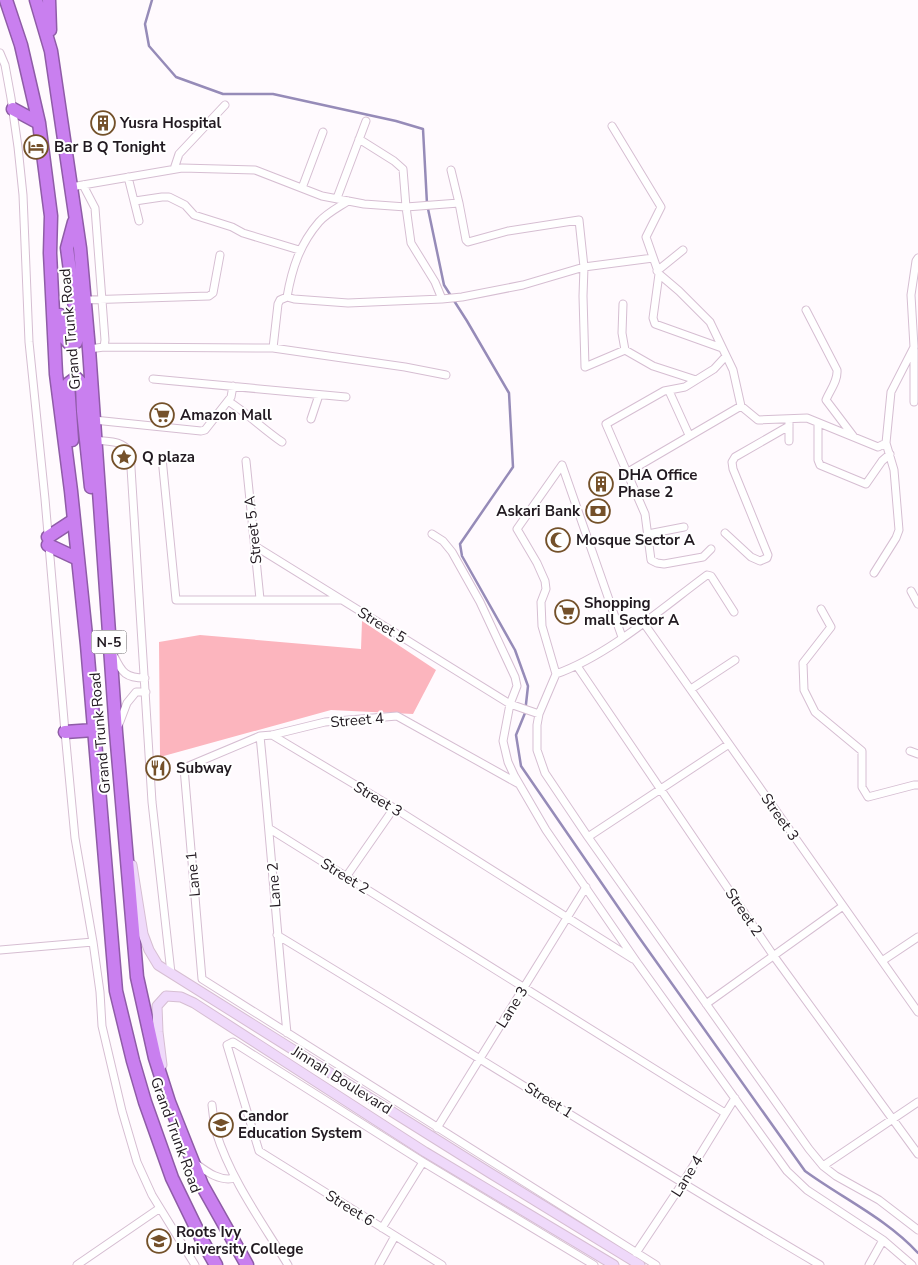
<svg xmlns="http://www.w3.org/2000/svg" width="918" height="1265" font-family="'Nunito Sans',sans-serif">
<rect width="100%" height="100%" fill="#fffafe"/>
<path fill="#fcb5be" d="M362,621L436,670L413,714L331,710L160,757L159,642L200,635L361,649Z"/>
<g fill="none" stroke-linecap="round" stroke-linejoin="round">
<path stroke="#968bb8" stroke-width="2.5" d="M152,0L145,24L149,46L176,77L223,94H273L396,121L423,129L427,204L444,285L467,321L509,393L513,467L460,544L462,556L515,650L528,686L525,713L516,735L521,766L638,936L805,1171C842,1198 887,1219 918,1253"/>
<g stroke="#d6bed2" stroke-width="9">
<path id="street" d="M0,53L5,65L11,98L18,147L23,195L29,342L45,499L65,732L75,838L93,942L100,992L102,1026L122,1111L137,1162L152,1195L195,1265
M612,126L661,207L646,237L659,274L679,291L710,322L733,370L741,406
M174,169L179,154L225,105
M451,170L459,203L406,207L411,243L435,282L442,299L462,297L523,285L584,267L653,258
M128,177L139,221
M83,185L95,208L105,340L104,347L89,349
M71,187L182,168L255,170L322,196L364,204L406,207L403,169L394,161L359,139
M302,188L323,132
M337,198L366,121
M135,201L162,197H169L185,205L194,215L232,227L243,233L299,250
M459,203L466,240L468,242L508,231L579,220L584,267L583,296L585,367L625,350
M657,271L683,250
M659,274L653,318L655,324L722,348
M287,297C292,268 300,244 319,222C327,213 339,207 348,201
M84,300L209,296L213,293L220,255
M623,304L622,333L625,350L653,366L696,380
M806,310L837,370C838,381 830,390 826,400L854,437
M104,347L273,348L405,367L446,375
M273,348L278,304L280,300L287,297L294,299L348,303L442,299
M914,350V402
M153,379L346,397
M669,391L689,435
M228,401C247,413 263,429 282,442
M311,419L319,395
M94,420L201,431L205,430L231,397L233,386
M789,422V441
M818,423V460L820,465L866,484L882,461L890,454
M95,440C110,442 121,440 130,452L152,802L171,973
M162,458L176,600H342
M246,461L260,599
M562,465L517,529L537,563L545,581L546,589L541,602L542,626L556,674L539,714L537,725V750L545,773L588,837L809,1149L823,1166L836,1176L879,1200L918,1230
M562,465L622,637
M628,472L741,406L758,420L807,418L878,447L886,443L891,392L914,347L911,295L916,261L918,258
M725,533L751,557L760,561L767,558L768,555L733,469L732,462L735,457L789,426
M432,534L443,541L452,552L480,602L515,677L517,686L510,704L503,741L508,762L514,775L546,830L636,961L787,1171L807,1190L883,1240L912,1265
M648,534L684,527
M255,546L510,704L539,714
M711,549L703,557L664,564L657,563L651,560L645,514L606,424L664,391L685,387L714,369L726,356
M874,573L896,538L899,530L894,470L886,443
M911,591L918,604
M821,609L831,627L803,663L804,690L815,712L862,751V787L868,797L914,785H918
M643,622L918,1012
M114,656C122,673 126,678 145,678
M577,666L773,955L918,1154
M556,674C609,655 661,609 707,575L711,576L713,579L734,612
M691,689L735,660
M119,724L127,703L136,692H146
M272,735L394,808L633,959
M260,736C270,835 277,934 287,1033
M910,751L918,754
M519,784L397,716L325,722L272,735L260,736L184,768L202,979L656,1265
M270,829L725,1113
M588,837L729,744
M346,877L394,808
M277,935C459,1045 638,1158 820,1265
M0,950L93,942
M882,961L918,937
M706,1004L843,906
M212,1105C213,1114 214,1123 216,1132C231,1180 262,1222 288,1265
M437,1128L586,887
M195,1163C207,1172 220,1182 235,1178
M823,1166L918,1102
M382,1228L423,1162
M636,1253L682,1184L735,1098
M77,1265L160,1208
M379,1265L395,1236
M442,1265L259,1151L227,1045L233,1042L423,1162L594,1265
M869,1265L883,1240"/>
</g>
<g stroke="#d6bed2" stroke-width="11">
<path id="secondary" d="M132,865L143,934L149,950L158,965L490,1173L640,1265
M162,1065L158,1032L157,1006L166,996L181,997L194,1003L425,1152L614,1265"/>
</g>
<g stroke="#8f5ca7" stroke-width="15">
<path id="highway" d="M6,0L21,45L39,123L51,216L50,253L56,374L71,491L87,645L116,991L133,1061L145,1102L172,1178L203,1242L216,1265
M36,0L51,51L80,248L89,349L116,732L137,977L155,1058L169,1102L202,1185L247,1265
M49,0L50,30
M13,109L39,123
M60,315L63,336L70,344L76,342L78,331L67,248L74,222
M72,440L68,384L76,378L82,384L83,411L91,487
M48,537L74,520
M48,545L78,559
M65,732L94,730"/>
</g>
<use href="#street" stroke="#fff" stroke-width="7"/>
<use href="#secondary" stroke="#efd9fa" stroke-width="9"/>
<use href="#highway" stroke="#c97fef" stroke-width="12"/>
</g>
<defs>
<g id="building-ring" transform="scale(1.25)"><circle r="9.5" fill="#fff" stroke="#74512a" stroke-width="1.5"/><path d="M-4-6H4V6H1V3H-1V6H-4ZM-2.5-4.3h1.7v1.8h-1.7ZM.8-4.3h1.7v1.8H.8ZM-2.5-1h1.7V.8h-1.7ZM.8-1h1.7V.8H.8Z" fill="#74512a"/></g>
<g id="hotel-ring" transform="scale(1.25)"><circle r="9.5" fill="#fff" stroke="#74512a" stroke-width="1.5"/><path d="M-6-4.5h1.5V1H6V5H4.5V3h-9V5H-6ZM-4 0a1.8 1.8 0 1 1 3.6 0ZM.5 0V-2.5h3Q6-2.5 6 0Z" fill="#74512a"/></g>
<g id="supermarket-ring" transform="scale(1.25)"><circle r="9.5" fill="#fff" stroke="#74512a" stroke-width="1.5"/><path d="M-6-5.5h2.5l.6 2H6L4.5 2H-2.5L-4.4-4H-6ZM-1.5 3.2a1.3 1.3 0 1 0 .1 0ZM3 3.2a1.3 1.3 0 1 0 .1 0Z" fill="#74512a"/></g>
<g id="sight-ring" transform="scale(1.25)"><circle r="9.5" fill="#fff" stroke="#74512a" stroke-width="1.5"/><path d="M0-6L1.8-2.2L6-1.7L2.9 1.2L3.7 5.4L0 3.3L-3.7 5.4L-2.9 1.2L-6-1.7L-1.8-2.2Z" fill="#74512a"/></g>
<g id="bank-ring" transform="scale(1.25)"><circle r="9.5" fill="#fff" stroke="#74512a" stroke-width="1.5"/><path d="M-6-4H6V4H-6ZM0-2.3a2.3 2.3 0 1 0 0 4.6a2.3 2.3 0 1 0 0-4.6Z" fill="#74512a"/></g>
<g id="mosque-ring" transform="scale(1.25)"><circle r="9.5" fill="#fff" stroke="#74512a" stroke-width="1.5"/><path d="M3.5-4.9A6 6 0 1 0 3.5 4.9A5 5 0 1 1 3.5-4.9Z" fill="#74512a"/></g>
<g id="restaurant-ring" transform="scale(1.25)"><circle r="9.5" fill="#fff" stroke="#74512a" stroke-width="1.5"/><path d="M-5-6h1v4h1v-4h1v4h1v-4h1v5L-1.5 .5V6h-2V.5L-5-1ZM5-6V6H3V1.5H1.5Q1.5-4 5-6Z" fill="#74512a"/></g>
<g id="school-ring" transform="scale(1.25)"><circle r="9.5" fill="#fff" stroke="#74512a" stroke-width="1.5"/><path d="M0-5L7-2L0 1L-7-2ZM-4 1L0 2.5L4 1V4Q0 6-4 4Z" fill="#74512a"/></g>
<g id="university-ring" transform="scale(1.25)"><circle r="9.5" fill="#fff" stroke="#74512a" stroke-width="1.5"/><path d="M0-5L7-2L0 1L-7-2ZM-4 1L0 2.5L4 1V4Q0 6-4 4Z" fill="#74512a"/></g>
</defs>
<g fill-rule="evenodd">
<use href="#building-ring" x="103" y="123"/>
<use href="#hotel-ring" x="36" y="147"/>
<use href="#supermarket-ring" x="162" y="415"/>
<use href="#sight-ring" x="124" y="457"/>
<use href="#building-ring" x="601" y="484"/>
<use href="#bank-ring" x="598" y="511"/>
<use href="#mosque-ring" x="558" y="540"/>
<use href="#supermarket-ring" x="567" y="612"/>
<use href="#restaurant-ring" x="158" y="768"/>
<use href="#school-ring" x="221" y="1125"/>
<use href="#university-ring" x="159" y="1241"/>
</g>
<g text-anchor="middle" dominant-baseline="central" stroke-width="4" stroke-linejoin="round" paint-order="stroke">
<rect fill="#fff" stroke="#645f64" stroke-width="1" x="91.5" y="630.5" width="35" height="23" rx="4"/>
<g font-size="14" font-weight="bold" fill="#221a21">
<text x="109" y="642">N-5</text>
</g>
<g font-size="15" font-weight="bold" fill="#221a21" stroke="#fff" text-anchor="start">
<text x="120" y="123">Yusra Hospital</text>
<text x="54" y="147">Bar B Q Tonight</text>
<text x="180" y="415">Amazon Mall</text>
<text x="142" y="457">Q plaza</text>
<text x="618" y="475">DHA Office<tspan x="618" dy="17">Phase 2</tspan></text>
<text x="580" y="511" text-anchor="end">Askari Bank</text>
<text x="576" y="540">Mosque Sector A</text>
<text x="584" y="603">Shopping<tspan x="584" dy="17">mall Sector A</tspan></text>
<text x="176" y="768">Subway</text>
<text x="238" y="1116">Candor<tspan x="238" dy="17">Education System</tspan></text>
<text x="176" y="1232">Roots Ivy<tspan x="176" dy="17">University College</tspan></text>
</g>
<g font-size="15" fill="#221a21" stroke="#fff">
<text transform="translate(70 329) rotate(-95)">Grand Trunk Road</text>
<text transform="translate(253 530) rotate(-96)">Street 5 A</text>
<text transform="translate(382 625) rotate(32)">Street 5</text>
<text transform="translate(357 720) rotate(-5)">Street 4</text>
<text transform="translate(100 733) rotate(-95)">Grand Trunk Road</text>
<text transform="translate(378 799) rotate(31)">Street 3</text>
<text transform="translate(780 817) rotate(55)">Street 3</text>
<text transform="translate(193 874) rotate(-95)">Lane 1</text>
<text transform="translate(345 876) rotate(32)">Street 2</text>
<text transform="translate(274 885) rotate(-94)">Lane 2</text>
<text transform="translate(744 912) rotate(56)">Street 2</text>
<text transform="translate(512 1007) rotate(-58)">Lane 3</text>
<text transform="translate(342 1080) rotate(32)">Jinnah Boulevard</text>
<text transform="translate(549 1100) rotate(32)">Street 1</text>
<text transform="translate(176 1135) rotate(70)">Grand Trunk Road</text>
<text transform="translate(687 1176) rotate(-58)">Lane 4</text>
<text transform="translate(350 1208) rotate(32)">Street 6</text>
</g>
</g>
</svg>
